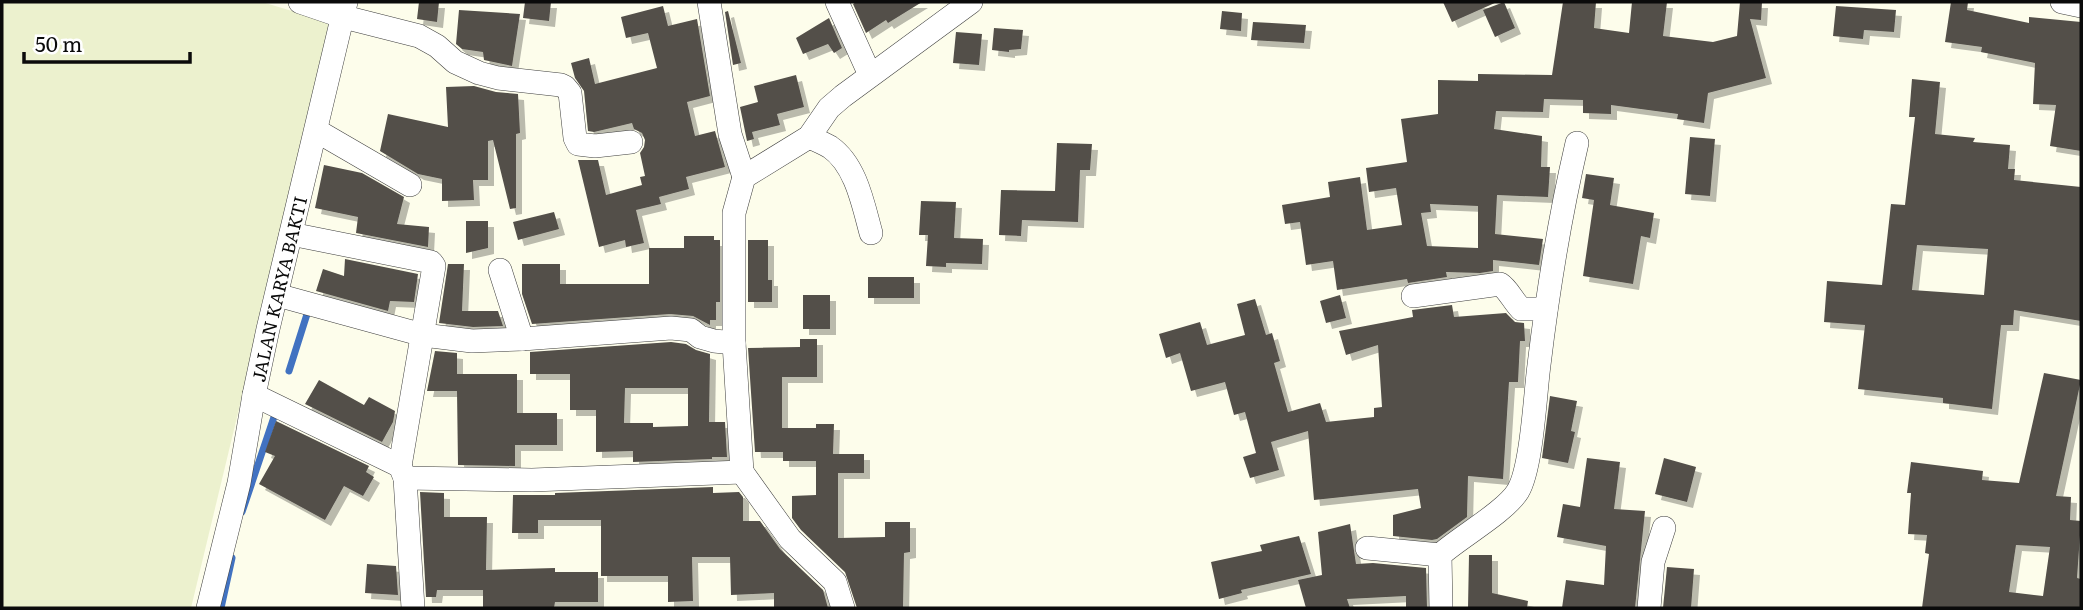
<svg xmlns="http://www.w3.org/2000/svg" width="2083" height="610" font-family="Literata,serif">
<defs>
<filter id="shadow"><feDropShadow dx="6" dy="6" stdDeviation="0" flood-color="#0004"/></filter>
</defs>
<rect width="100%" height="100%" fill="#fdfdeb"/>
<path fill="#ecf1ce" d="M2,2H262L332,23L191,608H2Z"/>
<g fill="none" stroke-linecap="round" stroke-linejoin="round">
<path stroke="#4172c1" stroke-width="7" d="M289,371L308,311
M242,512L274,417
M221,608L232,558"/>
</g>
<path fill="#534f49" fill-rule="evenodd" filter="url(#shadow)" d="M419,2H439L437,22L417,19Z
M525,2H551L549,21L523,18Z
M856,2H922L888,23L886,20L866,33L853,4Z
M1443,2H1497L1452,22Z
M1504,2L1515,28L1495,37L1483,10Z
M1563,2H1596L1594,28L1629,33L1632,2H1667L1663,36L1713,42L1737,36L1740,2H1762L1761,20L1750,19L1766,78L1708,93L1704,123L1677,119L1678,114L1611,105V114L1583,113V100L1544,99L1543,112L1496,111L1494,129L1542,136L1541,167H1550L1548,197L1497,195L1495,234L1543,239L1539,265L1493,260V271L1480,273L1446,272L1447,277L1408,283L1407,279L1337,290L1333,261L1306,265L1300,222L1285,224L1282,205L1330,197L1328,182L1360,177L1367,230L1402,225L1396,188L1369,192L1366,168L1407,162L1401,119L1438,114V80L1478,81V74L1552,75ZM1430,204L1478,206V248L1427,246L1421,213L1431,212Z
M1951,2H1968L1967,10L2029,23V17L2081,22V151L2050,146L2056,105L2033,104L2035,63L1981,52L1982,47L1945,42Z
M663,6L668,26L697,19L710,96L687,102L695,136L715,131L725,167L686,177L689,189L659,197L661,204L636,210L644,243L626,247L625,240L599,247L578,160H598L606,195L642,185L640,177L645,176L640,153L644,147L645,140L642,133L634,129L632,123L594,132L588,131L584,91L575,78L571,63L589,58L595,84L657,68L648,33L626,38L621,17Z
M1836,6L1896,10L1894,32L1864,30L1863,39L1833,36Z
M459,10L520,14L512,66L484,60L483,52L462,49L456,44Z
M728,11L741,63L733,65L725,12Z
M1222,11L1242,13L1241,31L1220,29Z
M829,18L842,48L834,53L828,44L803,54L796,38Z
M1253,22L1306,25L1304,43L1251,40Z
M994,28L1023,30L1021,49L1009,50V52L992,50Z
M956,32L982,34L979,65L953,63Z
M796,75L804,107L777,114L780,125L752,132L754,139L747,141L740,107L758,102L754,86Z
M1912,79L1940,82L1935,134L1975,138L1973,142L2010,145L2008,169H2015L2014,180L2081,187V321L2014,310L2013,325H2001L1992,409L1943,403V398L1858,389L1865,325L1824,322L1827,281L1882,285L1891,204L1905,205L1915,117H1909ZM1917,245L1988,249L1984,295L1912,290Z
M474,86L496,92L518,94L520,133L516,134V208L510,209L493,140L488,141V180H473L474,200L442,201V179L418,174L380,151L388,114L448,127L446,87Z
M1690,137L1715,139L1710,196L1685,194Z
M1057,143L1092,144L1090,170H1080L1078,222L1022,220L1021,236L999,235L1001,190L1055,191Z
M324,165L362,173L404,197L397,224L429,227L428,247L356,233L358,217L315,208Z
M1586,174L1614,178L1610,205L1654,213L1650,238L1641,236L1633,284L1583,276L1594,200L1582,198Z
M921,201L956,202L954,238L983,239L982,264L946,263V267L926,266L928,235H919Z
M554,212L559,229L518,240L513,222Z
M466,221H488V248L466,253Z
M684,236H714V240H720V302H716V320H710V325L693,316L670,314L532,324L522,294V264H560V284H649V248H684Z
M748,240H768V280H772V302H748Z
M345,259L418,274L414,302L390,301L388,311L316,291L323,269L344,276Z
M448,264H464L462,311H498L503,326L473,327L439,323Z
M868,277H914V298H868Z
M803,295H830V329H803Z
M1340,295L1346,318L1326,323L1320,301Z
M1255,299L1266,335L1272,333L1280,361L1274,363L1288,412L1320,403L1326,422L1374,417V408L1382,407L1378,345L1346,355L1339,331L1413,317L1412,310L1452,305L1454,317L1506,313L1515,322L1524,323L1525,341H1520L1518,382H1509L1503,479L1468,476L1467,517L1437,539L1432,540L1393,536V515L1421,508L1418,489L1314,500L1308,431L1271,442L1279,470L1250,478L1243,457L1256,453L1245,412L1234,415L1225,382L1191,391L1180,353L1166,358L1159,334L1200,322L1207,345L1245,335L1237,304Z
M800,339H817V377H782V428H816V424H834L833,454H864V473H838V538L885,537V522H910V552L904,553L903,608H857L845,572L801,530L792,518V496L816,495V461H783V452H755L748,348L800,347Z
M671,342L686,344L696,350L710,354L709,422H725L727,457H712V459L633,462V451L596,452V410H570V374H530V352ZM625,388H688V426L653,427V423H624Z
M435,351L457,353V374H517V413H557V445H515V466L458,465L457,391H427Z
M2044,373L2081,380L2056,496L2071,497L2070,520L2081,521L2077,578L2081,579V608H1922L1929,554L1925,553L1927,535L1908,534L1911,493H1907L1911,462L1983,471L1982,480L2019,483ZM2016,545L2050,547L2043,596L2009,592Z
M319,380L364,405L369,397L395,411L393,422L382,442L305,404Z
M1550,396L1577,401L1571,431L1575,432L1568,463L1542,458Z
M276,421L369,466L366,472L374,477L363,496L344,486L325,520L259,484L275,456L265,452Z
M1587,458L1620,462L1614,509L1645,511L1635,608H1562L1566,580L1604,585L1606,546L1557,537L1563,504L1580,507Z
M1664,458L1696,467L1687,502L1655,494Z
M713,487V493L739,492L743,497V521H760L780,549L823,590L828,608H774V593L731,595L730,557H692L693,601L668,602V576H601V520H538V533H512L513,495H555V493Z
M420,492L444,493V517H487L486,570L555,568V572H598V602H555L554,608L483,607V590H437L436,597H426Z
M1350,524L1356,564L1373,563L1426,568L1427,608H1406V596L1347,599L1350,608H1306L1298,580L1322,575L1318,532Z
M1299,536L1311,574L1241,590L1242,593L1219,599L1211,562L1262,551L1260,545Z
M1469,555H1492V593L1528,601L1527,608H1468Z
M367,564L396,566L398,595L365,593Z
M1667,567L1694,569L1691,608H1663Z"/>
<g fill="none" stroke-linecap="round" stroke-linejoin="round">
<g stroke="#3e3e3e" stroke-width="24">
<g id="street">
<path d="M300,2L344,17L419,36L437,46L455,62L479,73L498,78L561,85L565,87L570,93L575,138L578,144L595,146L631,142"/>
<path d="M709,2L730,134L744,177"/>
<path d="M837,2L870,75"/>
<path d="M2062,2L2081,6"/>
<path d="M317,131L410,185"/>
<path d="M809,137C816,140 823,143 830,147C856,165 863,204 871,233"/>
<path d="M291,234L431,262L434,266L400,466"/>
<path d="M500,270L522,339L671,328L691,330L700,337L714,341L734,343"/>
<path d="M277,295L423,335L472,341L522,339"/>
<path d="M1413,296L1500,284C1508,289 1513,301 1521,309H1546"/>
<path d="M254,395L400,466L405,478L532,480L742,472L734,343V213L744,177L809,137L829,108L843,96L971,2"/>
<path d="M742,472L790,539L835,582L843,608"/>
<path d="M405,478L413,608"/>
<path d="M1367,548L1440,555"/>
<path id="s1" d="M208,608L239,483L254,395L268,329L346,2"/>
<path d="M1441,608L1440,555C1460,537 1505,512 1518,491C1532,467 1535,395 1539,365C1548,290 1560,216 1577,143"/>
<path d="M1649,608L1653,562L1664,528"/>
</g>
</g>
<use href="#street" stroke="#fff" stroke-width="23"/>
</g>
<g text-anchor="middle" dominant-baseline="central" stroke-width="7" stroke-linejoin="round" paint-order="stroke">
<g font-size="18" fill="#0b0b0b" stroke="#fff">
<text stroke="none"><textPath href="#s1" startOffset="327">JALAN KARYA BAKTI</textPath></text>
</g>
</g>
<rect width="2083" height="610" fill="none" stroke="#0b0b0b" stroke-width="7"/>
<path d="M24 52v10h166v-10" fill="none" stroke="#0b0b0b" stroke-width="3.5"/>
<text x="35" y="52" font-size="21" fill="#0b0b0b" stroke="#ffffff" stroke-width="5" paint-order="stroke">50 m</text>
</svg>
